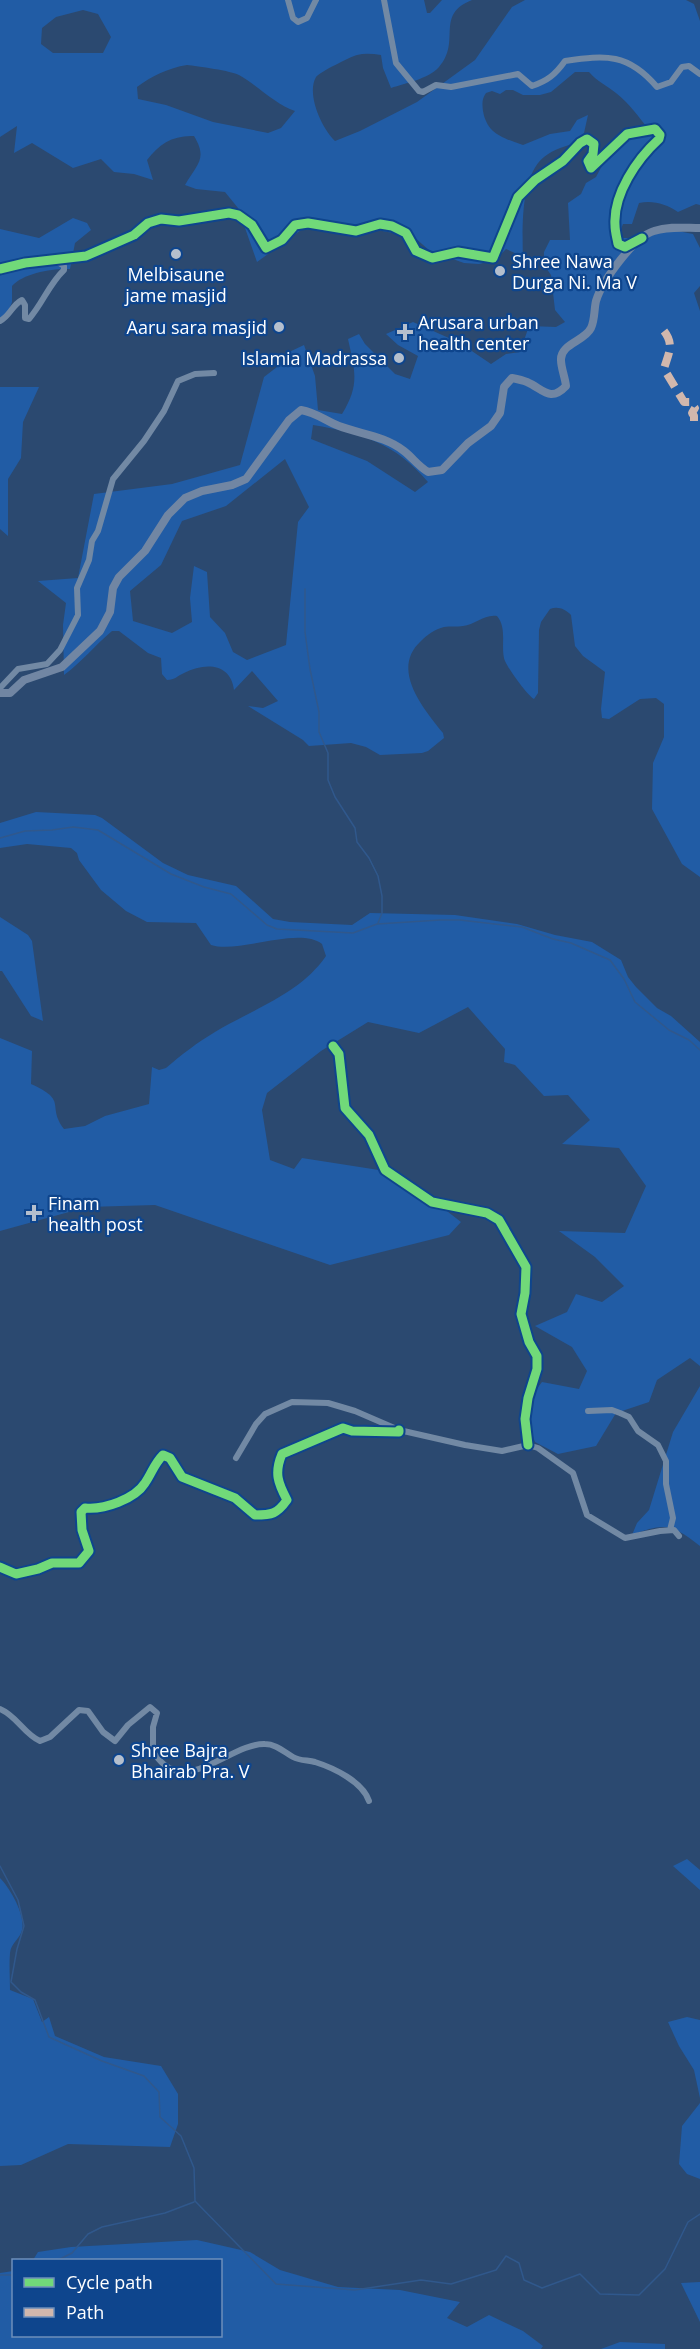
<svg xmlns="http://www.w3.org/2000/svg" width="700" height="2349" font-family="'Open Sans',sans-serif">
<rect width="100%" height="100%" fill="#2b4970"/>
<path fill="#215ca5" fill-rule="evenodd" d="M0,0H424L427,13H430L442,0H472C434,15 462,41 439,67C428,79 406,83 391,88L383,68L381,55C373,54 365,53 357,55C350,57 320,72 316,77C306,94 322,129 335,141L360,131L417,102L475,60L512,7L525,0H686L694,4L700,21V205L696,204L678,212C666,204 653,200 639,203L632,224H623L619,234L621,238H637L639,235L644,242C659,226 673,230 693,234L700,248V286L694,293L700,311V877L682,864L652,809L653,763L664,737V704L656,698L640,699L609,719L602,718L601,709L605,672L583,656L575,646L571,615C565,609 558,606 550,609L541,622L539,630L538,693L534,699C527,695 505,665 504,658C501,644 507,628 497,616C484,614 475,625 463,626C457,627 450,626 444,627C435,629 427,635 421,641C390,669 423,708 443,733L444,738L428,751L422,753L380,755L366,747L351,743L309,746L303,740L248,706L263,708L278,701L252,671L234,690C231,663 205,662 184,673C177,676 175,680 167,680L162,674L161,658L148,653L119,631H112C95,645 82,662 64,675L63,625L66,603L38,581L78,578L94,494L172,484L240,465L264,377L277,367L287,353L304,345L315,376L318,410L342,414C360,385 355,371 348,339L359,334L365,344L395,374L410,379L418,356L398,345L386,334L413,322L460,343L491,364L506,354L520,352L529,326L556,327L565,322L555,310L551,275L544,265V252L550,240H570L568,203L581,194L586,183L596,177L605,160L618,146L634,135L649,130C639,117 629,103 616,93C606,85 598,82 589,72H575L551,92L540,95H523L513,90H506L500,94L492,91L486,93C482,99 482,103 483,111C487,134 503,138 523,145L550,134L570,131L577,120L588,115L584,133L578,142C566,146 554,149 544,157C518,178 523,237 523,268L517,254L506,249L495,260L479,264L464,263L430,251L414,237L356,226H341L301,230L257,262L238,208L225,192L196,189L185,185C197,164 208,159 194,136C173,135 159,144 147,160L153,180L134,174L114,172L101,159L73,168L32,143L14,153L17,126L0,137ZM83,10L98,14L111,37L103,53H53L41,44L42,28L56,17ZM187,65C197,66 232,71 239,75C257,85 276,105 295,111L281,128L268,133L213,122L166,105L138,99L137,87C152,76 168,68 187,65ZM313,425C362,433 395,443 428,482L415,492L367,461L311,439ZM285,459L309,507L298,522L286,645L247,660L233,652L225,633L210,617L207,572L194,566L190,598L192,622L172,633L133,621L130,591L161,565L182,521L226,506Z
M73,218L87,223L91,230L75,243L70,269C54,268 23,273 12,286V302L6,318H0V229L39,238Z
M0,387H39L23,422L21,458L8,479V536L0,529Z
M36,812L95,815L102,818L163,863L188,875L236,886L273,919L290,922L352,925L370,913L455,915L517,924L555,935L592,942L621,960L628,977L636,987L657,1008L671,1016L700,1042V1366L690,1358L657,1380L649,1402L616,1413L596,1446L558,1454L535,1442C526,1416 524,1405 542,1382L579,1389L587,1371L572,1347L535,1326L567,1312L576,1294L602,1302L624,1286L595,1257L559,1231L625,1233L646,1186L619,1148L562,1144L590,1120L568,1095L544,1096L515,1065L504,1062L505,1049L468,1007L419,1033L368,1022L321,1051L267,1093L262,1110L270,1160L294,1169L302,1158L398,1173L461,1222L449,1235L330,1265L155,1205L87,1207L0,1231V1038L32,1051L31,1084C69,1101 46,1105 64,1129L85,1126L105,1116L149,1104L152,1067L159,1070L166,1068C181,1055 198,1042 215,1032C253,1009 300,994 326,956L322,944C298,926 239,954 211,945L196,923L147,922L126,911L101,890L79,860L77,853L71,848L27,844L0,848V823Z
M0,917L28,935L32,941L43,1021L31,1016L2,971H0Z
M700,1386V1546C672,1524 665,1522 632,1535L637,1523L649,1510L673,1432Z
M687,1859L700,1870V1890L673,1866Z
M0,1878C10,1888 28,1918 21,1933C18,1940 11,1944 10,1953C9,1965 10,1978 10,1990L33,1999L42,2022L49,2017L55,2036L104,2057L161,2066L178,2094V2124L170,2147L68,2144L21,2165L0,2166Z
M687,2017L700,2020V2098L694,2070L679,2046L668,2022Z
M700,2103V2179L687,2174L679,2164L682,2126Z
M197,2240L250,2252L280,2270L338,2287L400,2290L460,2302L447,2318L467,2327L489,2315L523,2331L543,2346L541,2349H0V2273L13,2271L14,2336H220V2260H33L38,2252L71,2247Z
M700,2282V2322L681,2283Z
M620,2342L665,2344V2349H601Z"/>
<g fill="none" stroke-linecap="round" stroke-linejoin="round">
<path stroke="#30588c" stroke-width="1.5" d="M305,589V632L310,669L319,712V732L328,753V780L335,797L355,828L357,842L369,858L378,876L382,896V913L378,923
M0,838L25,831L52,830L73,827L98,830L171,874L204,887L231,894L267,925L277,929L353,933L377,924L440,920H460L522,927L553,939L571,943L610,960L624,979L635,1002L669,1030L689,1040L700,1050
M0,1866L18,1900L24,1926L17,1949L11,1982L21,1992L35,2000L49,2037L102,2061L144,2076L159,2092L160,2117L181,2136L194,2168L195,2201L276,2284L355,2290L421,2280L451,2284L496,2270L506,2256L519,2263L524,2280L542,2288L580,2274L600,2294L639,2295L665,2269L688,2222L700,2214
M58,2260L72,2253L88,2234L102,2227L165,2213L194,2202
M0,2275H14"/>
<path stroke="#7289a4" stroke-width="6" d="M288,0L293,18L298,22L307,18L316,0
M384,0L396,63L419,91L423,92L436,85L451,87L518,74L532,86C547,81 555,75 565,61C606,55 628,53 657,87L671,82L682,67L689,66L700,74
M0,269L25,263L86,256L134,235L148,223L161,219L179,221L229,213L238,215L252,225L266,248L282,240L295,225L308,223L356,231L380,224L392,226L406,233L416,251L432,258L458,252L493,258L518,197L535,180L563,161L580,143L587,139L594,144L593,154L588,161L591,168L627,134L655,129L660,135L659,139C637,159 613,194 615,225C615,232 617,238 618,244L625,247L634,242
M0,321C10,316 12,305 22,300L25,305V318L29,319C43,303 49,284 64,270V266L53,259
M0,688L18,669L47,664L60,650L78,615L77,588L89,560L92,541L98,531L113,479L144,441L164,411L178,381L195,374L214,373
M333,1046L339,1054L345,1108L369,1135L385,1170L432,1202L487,1213L499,1220L526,1267L525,1293L521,1314L529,1342L537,1356V1369L528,1398L525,1419L528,1445
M588,1411L612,1410L620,1413L629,1417L638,1431L658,1445L666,1461V1484L673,1518L670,1530
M236,1458L256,1424L265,1414L292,1402L328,1403L355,1411L399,1430L465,1445L502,1451L528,1445L538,1448L573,1473L587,1515L625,1538L660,1531L674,1530L679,1536
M0,1567L16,1574L38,1569L52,1563H79L89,1551L82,1530L81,1512L85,1508C104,1510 135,1499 145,1483C152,1473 154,1464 163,1455L170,1458L182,1477L235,1498L255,1515C272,1515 277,1514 287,1500C278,1483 274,1473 282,1454L343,1428L352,1431L399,1432V1430
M0,1709C17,1716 24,1734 40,1741L50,1737L79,1710L88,1711L103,1732L115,1741L128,1725L150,1707L157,1713L153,1727V1752C157,1757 161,1763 166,1766C195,1787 234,1743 265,1744C276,1744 284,1752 293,1757C300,1761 308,1760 315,1762C334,1768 363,1782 369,1801"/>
<path stroke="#7186a3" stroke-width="8" d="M0,693H10L24,680L62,667L100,631L110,612L113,588L119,577L145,551L168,515L185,498L202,491L232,485L246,479L289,420L301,410C317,413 324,420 339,426C360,434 385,436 404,451C413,458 417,465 428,472L442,470L468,443L491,426L500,413L504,387L512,378C517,379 522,380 527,382C543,389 550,403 566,386C565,377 561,368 561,360C560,344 585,341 591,328C595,320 594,309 596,301C602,281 634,237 654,231C669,226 685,228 700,228"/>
<path stroke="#d1b7ad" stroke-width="8" stroke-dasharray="15 8" stroke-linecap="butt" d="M664,331C675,345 668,354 664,369L684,402H690L695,408L692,413L694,416V424"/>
<g stroke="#0e458d" stroke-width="13">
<path id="cycleway" d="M0,269L25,263L86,256L134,235L148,223L161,219L179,221L229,213L238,215L252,225L266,248L282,240L295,225L308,223L356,231L380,224L392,226L406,233L416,251L432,258L458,252L493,258L518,197L535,180L563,161L580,143L587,139L594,144L593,154L588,161L591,168L627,134L655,129L660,135L659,139C637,159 613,194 615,225C615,232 617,238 618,244L625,247L642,238
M333,1046L339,1054L345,1108L369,1135L385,1170L432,1202L487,1213L499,1220L526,1267L525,1293L521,1314L529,1342L537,1356V1369L528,1398L525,1419L528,1445
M0,1567L16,1574L38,1569L52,1563H79L89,1551L82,1530L81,1512L85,1508C104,1510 135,1499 145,1483C152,1473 154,1464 163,1455L170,1458L182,1477L235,1498L255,1515C272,1515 277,1514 287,1500C278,1483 274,1473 282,1454L343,1428L352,1431L399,1432V1430"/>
</g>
<use href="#cycleway" stroke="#71d979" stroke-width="9"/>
</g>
<g fill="#b5bfcd" stroke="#0e458d" stroke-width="2">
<circle cx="176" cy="254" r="6"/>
<circle cx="500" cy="271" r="6"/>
<circle cx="279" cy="327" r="6"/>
<path d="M402 323h6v6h6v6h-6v6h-6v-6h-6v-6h6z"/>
<circle cx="399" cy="358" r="6"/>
<path d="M31 1204h6v6h6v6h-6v6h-6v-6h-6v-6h6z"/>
<circle cx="119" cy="1760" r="6"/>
</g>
<g text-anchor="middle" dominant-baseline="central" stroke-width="4.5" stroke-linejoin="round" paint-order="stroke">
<g font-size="18" fill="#fff" stroke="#0e458d" text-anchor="start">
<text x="512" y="261">Shree Nawa<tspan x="512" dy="21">Durga Ni. Ma V</tspan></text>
<text x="176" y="274" text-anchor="middle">Melbisaune<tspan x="176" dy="21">jame masjid</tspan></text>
<text x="418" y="322">Arusara urban<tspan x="418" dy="21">health center</tspan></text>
<text x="267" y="327" text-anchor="end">Aaru sara masjid</text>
<text x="387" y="358" text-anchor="end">Islamia Madrassa</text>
<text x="48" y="1203">Finam<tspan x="48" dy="21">health post</tspan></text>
<text x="131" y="1750">Shree Bajra<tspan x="131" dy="21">Bhairab Pra. V</tspan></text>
</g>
</g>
<rect x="12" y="2259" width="210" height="78" fill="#0e458d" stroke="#6e8fbb" stroke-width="1.5"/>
<rect x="24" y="2278" width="30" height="9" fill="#71d979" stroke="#6e8fbb" stroke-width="1.5"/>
<text x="66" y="2289" font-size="18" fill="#ffffff">Cycle path</text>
<rect x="24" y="2308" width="30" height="9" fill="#d1b7ad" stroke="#6e8fbb" stroke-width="1.5"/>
<text x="66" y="2319" font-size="18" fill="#ffffff">Path</text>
</svg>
